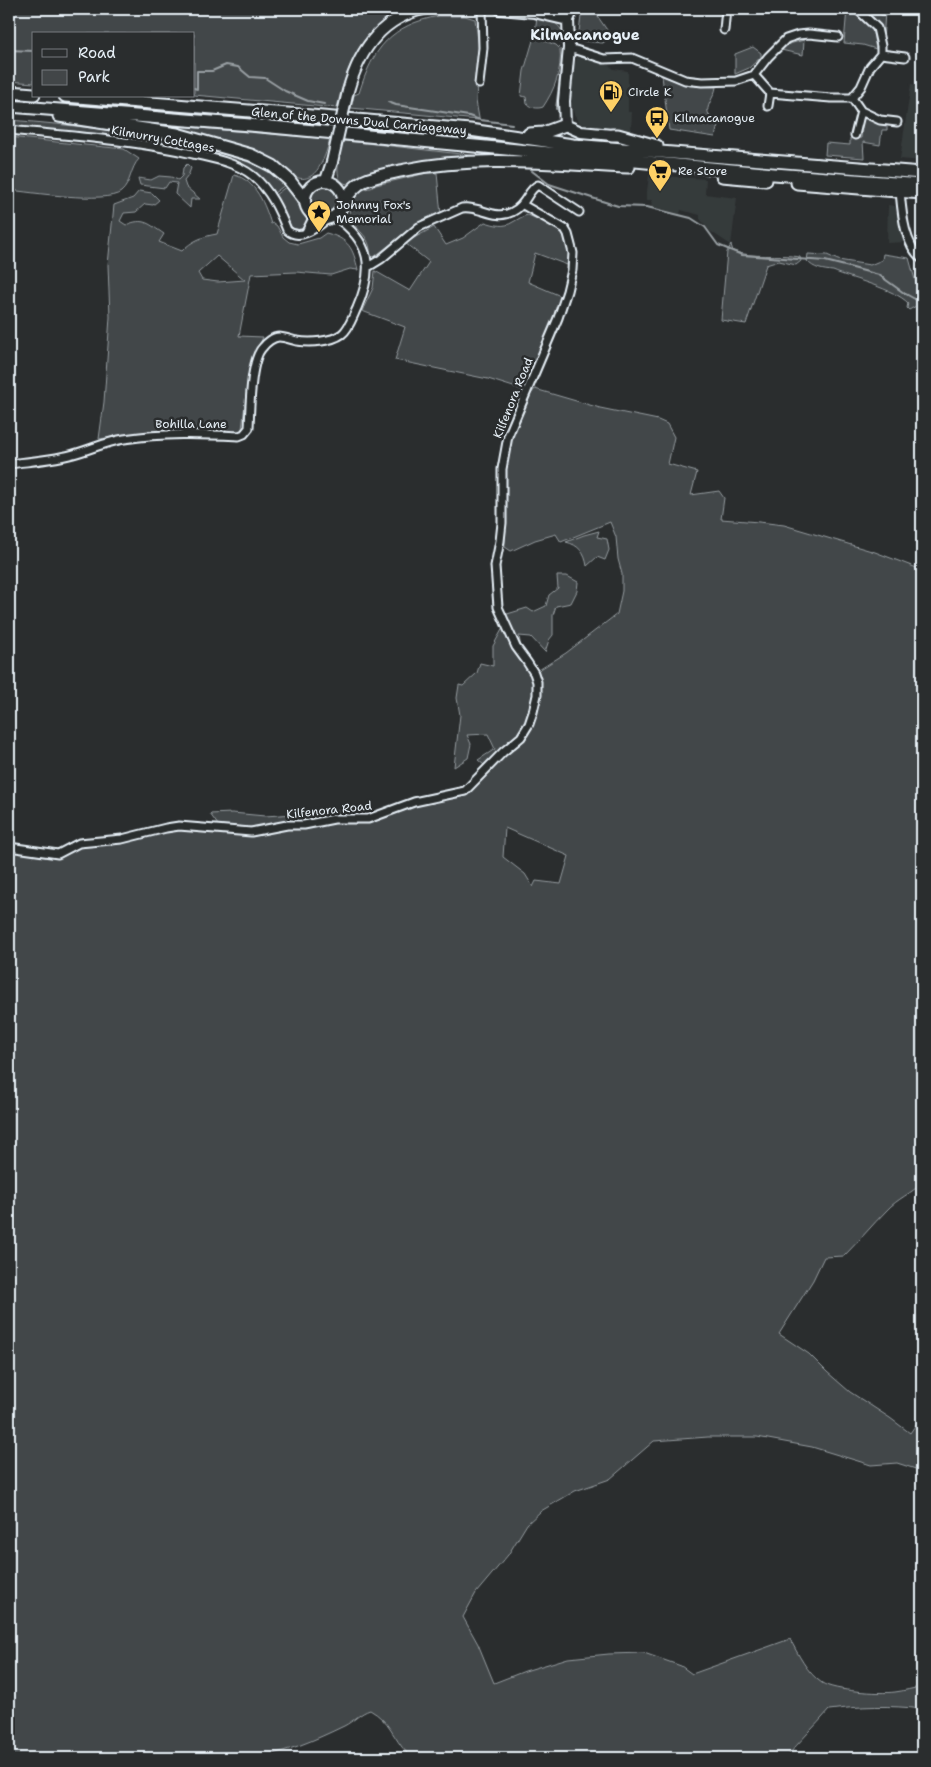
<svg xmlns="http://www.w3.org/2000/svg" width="931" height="1767" font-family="'Shantell Sans',sans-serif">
<rect width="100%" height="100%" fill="#2a2d2e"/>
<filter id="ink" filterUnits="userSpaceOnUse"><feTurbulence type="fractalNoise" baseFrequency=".02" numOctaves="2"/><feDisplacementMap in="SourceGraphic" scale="10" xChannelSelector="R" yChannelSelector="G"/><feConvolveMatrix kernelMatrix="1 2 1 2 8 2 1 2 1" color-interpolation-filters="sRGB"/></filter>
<g filter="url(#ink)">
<path fill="#363a3b" d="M577,56L608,65L614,69L628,71V112H632L631,132L586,126L580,123L574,114L571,103L572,77Z
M911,84L922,85V161L900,159Z
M649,175L706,179L705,194L737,198L731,245L710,231L700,219V215L681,210L680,214L651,207L652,200H646Z
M888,205L895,206L906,242L887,243Z"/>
<path fill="#424648" stroke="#959ca0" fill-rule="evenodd" d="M9,9H402C362,28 346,66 337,108L194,95V34H34V83L9,81Z
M582,9H599L598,17L607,30L609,38L603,43L582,41L578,39Z
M847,9H853C857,20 865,19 871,27C874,33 874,42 876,49L863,45L844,43Z
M862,9H878V11L885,12L883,41C881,33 880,22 872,17C868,14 865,13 862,9Z
M439,16H465L475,19L479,47L476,101L479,118L478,120L351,108L354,95L359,93C373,48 391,25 439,16Z
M537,17C554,20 564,25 564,44L535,32Z
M534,37L556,45L560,49C562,70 555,89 543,107C538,109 531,108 527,104L526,97L521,96L524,71Z
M804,40L803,55L781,50L789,44Z
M753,47L761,53V57L749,68L735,74V54Z
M662,76L690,86L716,87C715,97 704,107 709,115C712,119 715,121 718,125L715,137L669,130Z
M863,118L884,124L887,127V130H882L880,145L863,142L864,158L825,155L826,143L850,145V138H861L862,128L860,125Z
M9,120C74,125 139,132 202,148C232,156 262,163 285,185L274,193L252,170L227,160L192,151L113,137L9,126Z
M137,123L151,124L330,139C324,162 312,194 285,170Z
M9,137L124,149L139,159C130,168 131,184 121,192C106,204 29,192 9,190Z
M343,141L357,142L495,158L363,178C358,180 353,184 348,184C330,183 341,150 343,141Z
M187,164L191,168L188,176L184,181L186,187L200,199H191L190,208L175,194L177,183L169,182L165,188L140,185L138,178L151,180L159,176L171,177L178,180L182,176L183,168Z
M427,173H437L441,215L416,224L374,257L371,256C370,251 370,245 367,240C363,232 353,226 350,217C347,205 358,188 371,188L376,185Z
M234,175C256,180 265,205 271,224L273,223L277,226L283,237L289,242L298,244L319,238L326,233C349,239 353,248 358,270L350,269L331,275L296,272L251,274L239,336L263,337L249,370L242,429L238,432L196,430L147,432L99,439L104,402L110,317L108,265L114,205L133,198L139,191L152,193L159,200L153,205L145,204L136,212L124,213L120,221L126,225C144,217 149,224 164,234L159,242L182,251C191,241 204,236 217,234ZM217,256L245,280L218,282L202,280L198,273Z
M287,186L307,220L304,227L300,230L292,228L275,195Z
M311 200a13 13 0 1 1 26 0a13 13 0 1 1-26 0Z
M528,215L562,230L571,249L570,266L535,253L528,282L563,297L542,349L523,390L488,379L395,360L405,327L362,311L373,288L375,271L410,291L429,262L405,243L434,227L446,245L463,238L485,222C495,225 504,228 513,222C519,219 522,216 528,215Z
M731,245L733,251C753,259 778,253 800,257L801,261L796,265L779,261L766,265L746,324L721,320L727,252Z
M808,254L827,255L838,260L870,265L882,260L883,254L909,258L920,298L918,305L909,310L907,308L908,303C895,289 852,279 833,271C823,270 814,269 807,261Z
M535,389L600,408L658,420L667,424L674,437L668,464L697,472L691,495L719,491L724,498L721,519L759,522L784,525L875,552L922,570V1183C912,1193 897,1199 887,1210C872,1225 859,1241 844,1256L824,1257L813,1280L779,1334L809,1354L827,1372L850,1392L890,1418L910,1433L922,1416V1471L897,1463L871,1465L812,1447L757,1437H708L654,1441L610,1479L575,1491L541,1511L527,1524L508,1555L476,1593L463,1617L478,1644L494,1683L525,1671L568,1658L609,1654L644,1653L681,1666L692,1674L790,1639C798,1654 807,1673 822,1683C834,1691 880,1694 895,1692C904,1691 913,1688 922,1687V1709C891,1705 860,1706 829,1710C815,1727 799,1741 786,1758H389L407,1753C393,1738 390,1721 370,1710C360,1713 354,1721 344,1726C315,1740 285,1753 253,1758H9V847L53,855L75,845L166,828L221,829L210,814L232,813L265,816L354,810L368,819L403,806L465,791L521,737L533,712L534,673L566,653L617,614L622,591V574L618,559L616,537L610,522L561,542L556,534L535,540L511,551L505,547L504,479L506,461L515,425L527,399ZM505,828L569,856L561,884L536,881L533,887L525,874L503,857Z
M599,531L597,537L607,539L609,550L605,560L597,557L587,566C585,553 579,545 566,542L584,535Z
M557,576H567L578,582L577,591L571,603L556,606L553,615V635L549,640L545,652L531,637L519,636L521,649L515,641L504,615L527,608L533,612L546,606L549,595L558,588Z
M504,626L531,671L535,695L532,711L520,735L487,765H484L478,760L495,749L488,734L467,735L471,744L468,758L454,767L460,715L457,698L459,685L463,686L477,673L480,663L493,666V646Z"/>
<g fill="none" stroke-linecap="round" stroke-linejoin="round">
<path stroke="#989fa3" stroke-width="2" d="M9,50L34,51
M194,88L197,89V71H212L226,65L238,67L250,77L265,78L285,91L308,101L324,104
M388,102L396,105L469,116L480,120L512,124
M556,109L564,47
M532,171L549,184L592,198L618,206L647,207L691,218L705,227L718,245L742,255L825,261L849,267L879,275L904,293L922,303"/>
<g stroke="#e8f1f8" stroke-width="11">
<path id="minor" d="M883,10V9
M724,30L726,9
M569,48L604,59L632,58L685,80L702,82L736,81L754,75L768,57L786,39L798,35L809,34L838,37
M881,54L905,57
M754,75L770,93L831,98H852L861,87L870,67L881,54V46L877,28L857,9
M479,84L483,48L482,9
M852,98L861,111L880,120L897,122
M768,106L770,93
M9,130C71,136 132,140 193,154C213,158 237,163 253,176C270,190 279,210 287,230C300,242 317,227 329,218
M855,135L861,111
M900,191C902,213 904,244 922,259
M306,232L314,216
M368,267L381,259L419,227L462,208C479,205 495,221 512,212C527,205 527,190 538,185L579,212
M9,464C31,461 55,460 77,453C94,448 106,442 124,439C163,433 200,434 239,436L244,434L249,428C250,409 250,359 263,347C266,343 273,337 279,337C284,337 292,340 297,341C310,343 331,342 342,334C349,329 353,316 357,308C375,267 371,242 334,216
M9,847L58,854L79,843L122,839L166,828L179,826L251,832L287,825H304L334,819H368L414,802L465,791L503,752L521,737L529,724L533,712L537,695V682L534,673L527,662L516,647L498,607L495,566L500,541L502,523V469L508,436L558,318L567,291L572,270L573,253L568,234L565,229L523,205"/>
</g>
<g stroke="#e8f1f8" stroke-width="14">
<path id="secondary" d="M500,9L534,12L568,20
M573,9L568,20L569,48L564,101L565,125L581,132L612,135
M348,91C359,51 381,18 424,9
M326,180L332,162
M305 200a19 19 0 1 1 38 0a19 19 0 1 1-38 0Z"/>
</g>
<g stroke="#e8f1f8" stroke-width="15">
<path id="trunk" d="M9,92L34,94
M65,96L300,115L470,130L573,145L922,173
M9,106L250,125L774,174L922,185
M59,116L177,134L251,155L273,166L289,180L304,199
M529,134L543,133L565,125
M612,135H618L657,146
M722,176L766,180
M797,183L922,193
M343,202C349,194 355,185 364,181C377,175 392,173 405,170C479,155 555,164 629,167"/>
</g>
<use href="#minor" stroke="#2a2d2e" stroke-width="7"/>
<use href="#secondary" stroke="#2a2d2e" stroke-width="10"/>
<use href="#trunk" stroke="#2a2d2e" stroke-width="11"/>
<g stroke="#e8f1f8" stroke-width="14" stroke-linecap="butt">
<path id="secondary-bridge" d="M332,162L348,91"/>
</g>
<use href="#secondary-bridge" stroke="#2a2d2e" stroke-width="10"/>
</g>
</g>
<defs>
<g id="fuel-pin" transform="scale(1.25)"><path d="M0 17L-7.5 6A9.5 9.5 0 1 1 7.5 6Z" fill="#ffd166" stroke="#2a2d2e"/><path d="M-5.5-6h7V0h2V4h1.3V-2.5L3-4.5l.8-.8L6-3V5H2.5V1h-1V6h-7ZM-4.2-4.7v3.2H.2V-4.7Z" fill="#111"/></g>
<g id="bus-pin" transform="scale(1.25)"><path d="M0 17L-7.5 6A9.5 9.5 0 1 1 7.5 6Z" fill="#ffd166" stroke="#2a2d2e"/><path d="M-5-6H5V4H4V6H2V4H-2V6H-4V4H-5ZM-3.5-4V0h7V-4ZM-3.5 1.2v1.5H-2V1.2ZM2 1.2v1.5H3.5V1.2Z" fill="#111"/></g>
<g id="supermarket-pin" transform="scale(1.25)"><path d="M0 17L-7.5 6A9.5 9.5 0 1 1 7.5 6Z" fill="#ffd166" stroke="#2a2d2e"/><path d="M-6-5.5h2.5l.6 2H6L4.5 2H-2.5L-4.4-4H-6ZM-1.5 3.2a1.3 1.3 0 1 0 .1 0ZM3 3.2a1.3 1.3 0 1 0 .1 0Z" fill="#111"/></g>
<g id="sight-pin" transform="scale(1.25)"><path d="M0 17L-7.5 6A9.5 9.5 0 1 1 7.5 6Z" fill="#ffd166" stroke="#2a2d2e"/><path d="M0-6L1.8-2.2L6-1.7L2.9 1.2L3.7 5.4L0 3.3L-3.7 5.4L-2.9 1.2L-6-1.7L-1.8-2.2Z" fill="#111"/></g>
</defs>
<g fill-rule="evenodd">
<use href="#fuel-pin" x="611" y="92"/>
<use href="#bus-pin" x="657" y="118"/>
<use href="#supermarket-pin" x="660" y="171"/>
<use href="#sight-pin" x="319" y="212"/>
</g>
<g text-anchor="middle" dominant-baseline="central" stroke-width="5" stroke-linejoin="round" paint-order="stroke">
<g font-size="12" fill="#e8f1f8" stroke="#2a2d2e" text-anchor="start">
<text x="628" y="92">Circle K</text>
<text x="674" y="118">Kilmacanogue</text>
<text x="678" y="171">Re Store</text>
<text x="336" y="205">Johnny Fox's<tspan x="336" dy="14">Memorial</tspan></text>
</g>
<g font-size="12" fill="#e8f1f8" stroke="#2a2d2e">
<text transform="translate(359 121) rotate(5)">Glen of the Downs Dual Carriageway</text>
<text transform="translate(163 139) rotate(10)">Kilmurry Cottages</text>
<text transform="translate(513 398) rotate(-68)">Kilfenora Road</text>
<text x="191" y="424">Bohilla Lane</text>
<text transform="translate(329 810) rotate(-6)">Kilfenora Road</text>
</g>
<g font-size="15" font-weight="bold" fill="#e8f1f8" stroke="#2a2d2e">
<text x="585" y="35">Kilmacanogue</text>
</g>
</g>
<rect width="931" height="1767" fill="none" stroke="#2a2d2e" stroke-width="30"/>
<rect x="15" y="15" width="901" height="1737" fill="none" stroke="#e8f1f8" stroke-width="2" filter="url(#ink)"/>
<rect x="32" y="32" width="162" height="65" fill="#2a2d2e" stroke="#767b7f"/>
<rect x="42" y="49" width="25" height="8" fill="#2a2d2e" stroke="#767b7f"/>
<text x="78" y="58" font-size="15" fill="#e8f1f8">Road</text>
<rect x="42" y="70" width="25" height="15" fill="#424648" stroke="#767b7f"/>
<text x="78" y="82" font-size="15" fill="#e8f1f8">Park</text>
</svg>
